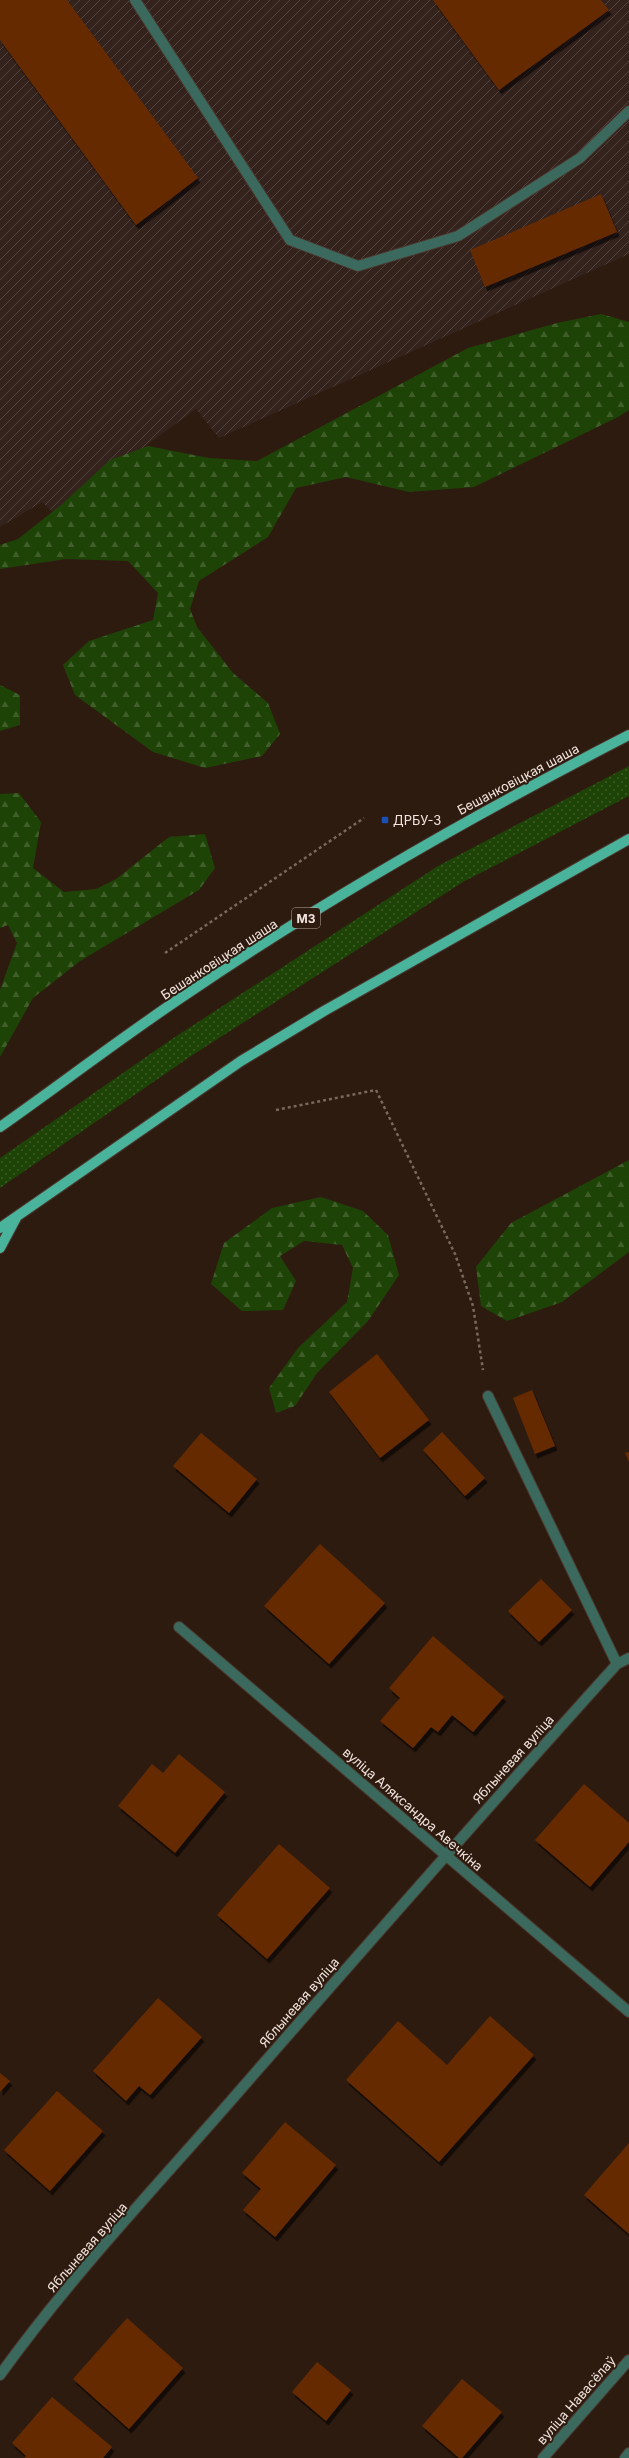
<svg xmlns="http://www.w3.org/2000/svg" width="629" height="2458" font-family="Inter,sans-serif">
<defs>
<pattern id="industrial-furrows" width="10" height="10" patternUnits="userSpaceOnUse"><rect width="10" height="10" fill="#34221d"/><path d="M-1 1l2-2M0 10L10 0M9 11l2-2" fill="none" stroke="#52423d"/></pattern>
<pattern id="grass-dots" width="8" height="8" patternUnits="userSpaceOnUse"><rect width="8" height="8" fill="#1e4306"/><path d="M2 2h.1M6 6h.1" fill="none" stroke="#3f5e2a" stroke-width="1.8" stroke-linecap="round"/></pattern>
<pattern id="forest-firs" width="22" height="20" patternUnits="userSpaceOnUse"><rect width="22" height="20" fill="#1e4306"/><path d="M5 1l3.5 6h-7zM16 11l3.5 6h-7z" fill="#3f5e2a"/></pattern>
<filter id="shadow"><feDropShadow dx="2.5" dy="4.5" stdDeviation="0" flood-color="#0009"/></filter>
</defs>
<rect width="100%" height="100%" fill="#2e1b10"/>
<path fill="url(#industrial-furrows)" d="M0,0H629V254L219,438L196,409L54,513L42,502L0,527Z"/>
<path fill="url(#grass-dots)" d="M629,766V796L463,882L191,1056L0,1188V1158L172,1039L438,866Z"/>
<path fill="url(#forest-firs)" d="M601,314L629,322V410L618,417L474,487L409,492L346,477L296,488L268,537L199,581L190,609L197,627L233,673L268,703L280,734L262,756L205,768L153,752L75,695L63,665L89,641L153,620L158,593L128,561L66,559L0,569V545L18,539L61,505L110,460L148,446L209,458L257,461L468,348L557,323Z
M0,685L20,695V725L0,731Z
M19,793L41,822L33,868L64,892L96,889L116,879L169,837L205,834L215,868L199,890L80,961L33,998L0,1057V990L17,943L8,925L0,928V794Z
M629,1160V1252L562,1302L507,1321L481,1306L476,1267L511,1223Z
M321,1197L363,1211L388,1235L399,1275L368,1321L317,1373L295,1406L276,1413L269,1388L298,1348L347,1302L353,1268L342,1245L304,1241L280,1256L296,1281L283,1310L242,1311L211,1284L224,1243L272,1208Z"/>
<path fill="#662b01" filter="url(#shadow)" d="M0,0H67L198,178L136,225L0,40Z
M433,0H601L609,10L499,90Z
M601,194L617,232L485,287L470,250Z
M377,1354L429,1420L380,1458L329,1392Z
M532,1390L555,1446L535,1454L513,1398Z
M442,1432L485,1478L465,1496L423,1450Z
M201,1433L257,1479L229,1513L173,1466Z
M629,1452V1462L625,1453Z
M320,1544L385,1603L329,1664L264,1606Z
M541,1579L572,1610L539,1642L508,1611Z
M433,1636L504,1697L473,1732L452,1715L438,1732L431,1727L413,1748L380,1721L400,1698L389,1688Z
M179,1754L225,1792L175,1853L118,1806L152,1764L163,1773Z
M584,1784L629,1823V1842L590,1887L535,1840Z
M279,1844L330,1888L267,1959L217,1915Z
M158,1998L202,2037L150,2095L139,2086L126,2101L93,2071Z
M490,2016L534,2055L439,2162L346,2080L398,2021L447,2065Z
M0,2073L10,2081L0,2092Z
M57,2091L103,2131L50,2191L4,2150Z
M285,2122L336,2165L275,2237L243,2210L261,2189L242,2173Z
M629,2143V2234L584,2195Z
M127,2318L183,2368L129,2429L73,2379Z
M317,2362L351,2390L326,2421L292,2392Z
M462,2379L502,2412L462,2458H459L422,2426Z
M52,2397L112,2447L103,2458H24L26,2456L12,2443Z"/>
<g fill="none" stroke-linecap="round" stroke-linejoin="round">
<g stroke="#4a372d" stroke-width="12">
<path id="minor" d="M135,0L290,240L358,266L458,236L580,158L629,111
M488,1396L617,1664
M179,1627L629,2012
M0,2375C69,2279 151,2192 228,2104C357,1956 486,1809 617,1664L629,1658
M543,2458L629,2360
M625,2458L629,2453"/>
</g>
<g stroke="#4a372d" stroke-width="12">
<path id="major" d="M0,1127C64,1082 126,1034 191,991C331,896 479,812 629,735
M0,1228L241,1061L324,1011L629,839
M0,1248L16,1218"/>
</g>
<path stroke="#79685e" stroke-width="2.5" stroke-dasharray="3 3" stroke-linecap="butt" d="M165,953L364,818
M276,1110L376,1090L455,1254L473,1306L483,1370"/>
<use href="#minor" stroke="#3b695d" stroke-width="10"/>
<use href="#major" stroke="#49b39b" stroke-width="10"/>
</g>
<rect fill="#1a4fb4" stroke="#2e1b10" stroke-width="1.5" x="381" y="816" width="8" height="8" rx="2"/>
<g text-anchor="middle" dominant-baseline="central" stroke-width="4" stroke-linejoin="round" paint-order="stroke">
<rect fill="#2e1b10" stroke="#b8a8a0" stroke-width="1" x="292" y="908" width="28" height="20" rx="3"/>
<g font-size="12" font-weight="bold" fill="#f3e5de">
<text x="306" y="918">М3</text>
</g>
<g font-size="13" fill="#f3e5de" stroke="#2e1b10">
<text transform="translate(518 779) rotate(-28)">Бешанковіцкая шаша</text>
<text transform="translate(219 959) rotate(-33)">Бешанковіцкая шаша</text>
<text transform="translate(513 1759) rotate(-48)">Яблыневая вуліца</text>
<text transform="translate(413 1809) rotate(41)">вуліца Аляксандра Авечкіна</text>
<text transform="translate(299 2002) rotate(-49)">Яблыневая вуліца</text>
<text transform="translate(87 2247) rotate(-49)">Яблыневая вуліца</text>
<text transform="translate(576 2400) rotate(-49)">вуліца Навасёлаў</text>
</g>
<g font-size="13" fill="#f3e5de" stroke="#2e1b10" text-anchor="start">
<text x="393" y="820">ДРБУ-3</text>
</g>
</g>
</svg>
